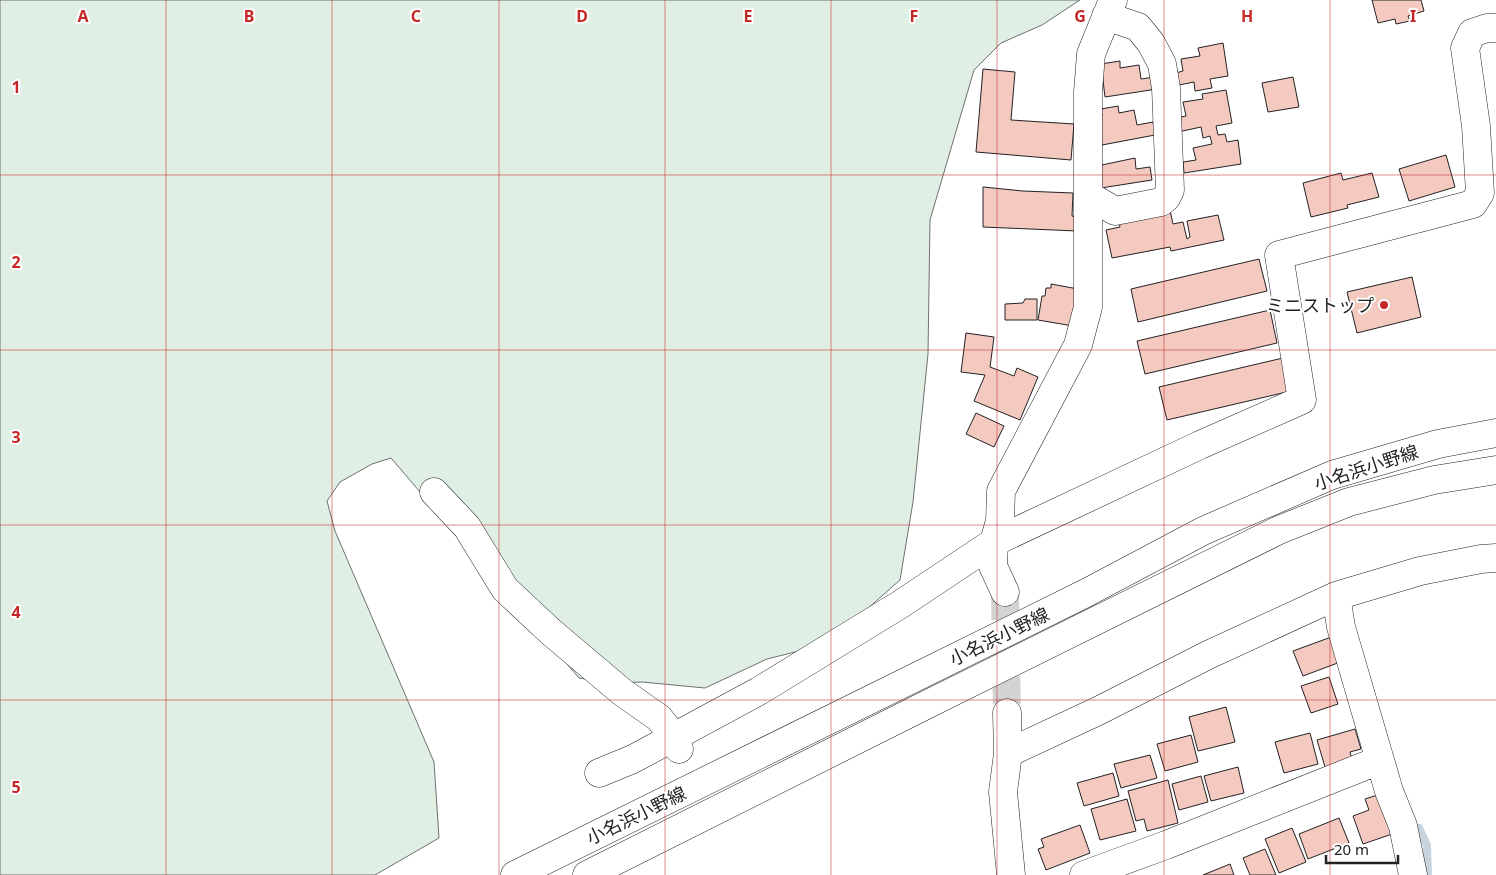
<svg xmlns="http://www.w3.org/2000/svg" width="1496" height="875" font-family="'Noto Sans','Noto Sans JP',sans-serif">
<rect width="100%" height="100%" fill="#fff"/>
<path fill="#e0efe3" stroke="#6f6f6f" d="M0,0H1080L1042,25L1001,43L974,70L930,220L928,354L913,502L900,580L849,625L807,649L767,659L705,688L642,682L612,683L579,678L391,458L372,464L340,482L327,501L335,531L434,762L439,838L375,875H0Z"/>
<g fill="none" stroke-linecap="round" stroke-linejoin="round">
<path stroke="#c7d3dd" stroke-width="8" d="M1419,828L1427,845L1428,875"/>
</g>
<path fill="#f3c9c0" stroke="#222" d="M1372,0H1421L1424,11L1408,16L1410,21L1396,24L1395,19L1378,23Z
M1223,43L1228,76L1210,79L1212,88L1195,91L1194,82L1174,86L1172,74L1183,71L1181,59L1200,56L1198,48Z
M1120,61V68L1139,65L1141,79L1155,77L1157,89L1105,97L1101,64Z
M983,69L1015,72L1011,120L1074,124L1071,160L976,152Z
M1293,77L1299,107L1268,112L1262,83Z
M1226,90L1232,123L1216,126L1218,135L1225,134L1227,142L1238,140L1241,164L1184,173L1183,162L1196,160L1193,148L1212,144L1210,136L1203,138L1201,127L1178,132L1176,118L1186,116L1183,102L1203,99L1202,94Z
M1118,106L1119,113L1134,110L1137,125L1153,122L1155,135L1102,145L1097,117L1102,116L1101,109Z
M1446,155L1455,187L1409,201L1399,169Z
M1135,158L1136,169L1150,167L1152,180L1101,188L1097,166Z
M1341,173L1343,180L1372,173L1379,197L1347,205L1348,208L1311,217L1303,183Z
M983,187L1023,191L1073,193L1072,216L1078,217L1077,231L983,227Z
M1170,210L1173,224L1183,222L1187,239L1190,237L1187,221L1218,215L1224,240L1171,251L1170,247L1112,258L1106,230L1120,227L1119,221Z
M1259,259L1267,291L1138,322L1131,289Z
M1412,277L1421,317L1357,333L1347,292Z
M1051,284L1078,289L1073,326L1038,320L1042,296H1045L1046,288H1051Z
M1025,299H1037V320H1005V304L1023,303Z
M1270,310L1277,343L1145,374L1137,341Z
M966,333L994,337L990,367L1014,376L1017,368L1038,377L1020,420L974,401L985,375L961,372Z
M1283,358L1291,391L1167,420L1159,387Z
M976,413L1004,426L994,447L966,434Z
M1334,636L1343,661L1303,676L1293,651Z
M1329,677L1338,704L1311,713L1301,686Z
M1226,707L1235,742L1198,751L1189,717Z
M1355,729L1361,749L1350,752L1352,759L1325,767L1317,740Z
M1310,733L1318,764L1284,773L1275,742Z
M1191,735L1198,762L1165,771L1157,744Z
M1150,755L1157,778L1121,788L1114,764Z
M1238,767L1244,793L1211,801L1204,776Z
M1113,773L1119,796L1084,806L1077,783Z
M1201,776L1208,802L1179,810L1172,784Z
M1168,780L1178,823L1147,831L1144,819L1136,821L1128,791Z
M1384,793L1398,832L1363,844L1353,816L1369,810L1365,799Z
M1127,799L1136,831L1100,840L1091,809Z
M1339,818L1349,843L1308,859L1299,834Z
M1080,825L1090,853L1046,870L1038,849L1044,847L1041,839Z
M1292,828L1306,862L1279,873L1265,839Z
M1265,849L1276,875H1250L1243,858Z
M1230,864L1234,875H1203Z"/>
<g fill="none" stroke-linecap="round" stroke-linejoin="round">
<path stroke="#d3d3d3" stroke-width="28" stroke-dasharray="28 14" stroke-linecap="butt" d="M1005,592L1007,713"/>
<g stroke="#222" stroke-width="29">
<path id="minor" d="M1088,197L1093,198L1115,211L1161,202L1166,198L1170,190L1166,88L1162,64L1151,43L1138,27L1106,16
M434,492L467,527L505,589L551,632L622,692L659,718L674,737L679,749
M1005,592L993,566L994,542L1000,521L1001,491L1078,345L1088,307V92L1091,54L1113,0
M1336,596L1341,627L1389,791L1403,826L1413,875
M1007,713L1008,753L1003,792L1011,875
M1008,753L1098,711L1208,655L1336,596L1420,571L1481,559L1496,558
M599,773L633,759L759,691L901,604L994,542L1200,445L1302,400L1279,255L1473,204L1480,193L1476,126L1465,48L1472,33L1487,28H1496
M1084,875L1166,845L1380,760"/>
</g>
<g stroke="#222" stroke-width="29">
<path id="major" d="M515,875L1086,593L1203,531L1332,475L1438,444L1496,433
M587,875L930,703L1279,530L1349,502L1434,480L1496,470"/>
</g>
<use href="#minor" stroke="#fff" stroke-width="28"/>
<use href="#major" stroke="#fff" stroke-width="28"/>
</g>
<path fill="none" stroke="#c62828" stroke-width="1" stroke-opacity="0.55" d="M166,0V875M332,0V875M499,0V875M665,0V875M831,0V875M997,0V875M1164,0V875M1330,0V875M0,175H1496M0,350H1496M0,525H1496M0,700H1496"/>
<circle fill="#c62828" stroke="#fff" stroke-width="2" cx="1384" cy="305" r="5"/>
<g text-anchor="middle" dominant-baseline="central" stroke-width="4" stroke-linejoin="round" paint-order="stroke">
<g font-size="18" fill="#222" stroke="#fff" text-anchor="end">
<text x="1374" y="305">ミニストップ</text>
</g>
<g font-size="18" fill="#222" stroke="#fff">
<text transform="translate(1366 467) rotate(-18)">小名浜小野線</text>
<text transform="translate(999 636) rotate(-26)">小名浜小野線</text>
<text transform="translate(636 815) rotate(-26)">小名浜小野線</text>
</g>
</g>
<g font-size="16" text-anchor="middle" font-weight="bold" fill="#c62828" stroke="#fff" stroke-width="4" stroke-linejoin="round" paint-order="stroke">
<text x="83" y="22">A</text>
<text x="249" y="22">B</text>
<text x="416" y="22">C</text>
<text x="582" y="22">D</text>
<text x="748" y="22">E</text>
<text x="914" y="22">F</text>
<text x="1080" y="22">G</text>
<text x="1247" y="22">H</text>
<text x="1413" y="22">I</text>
<text x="16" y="93">1</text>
<text x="16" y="268">2</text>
<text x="16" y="443">3</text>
<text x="16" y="618">4</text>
<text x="16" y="793">5</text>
</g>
<path d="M1326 855v8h72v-8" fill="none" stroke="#222222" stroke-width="2.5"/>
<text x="1334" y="855" font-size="15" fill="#222222" stroke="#ffffff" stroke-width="4" paint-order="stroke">20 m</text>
</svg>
